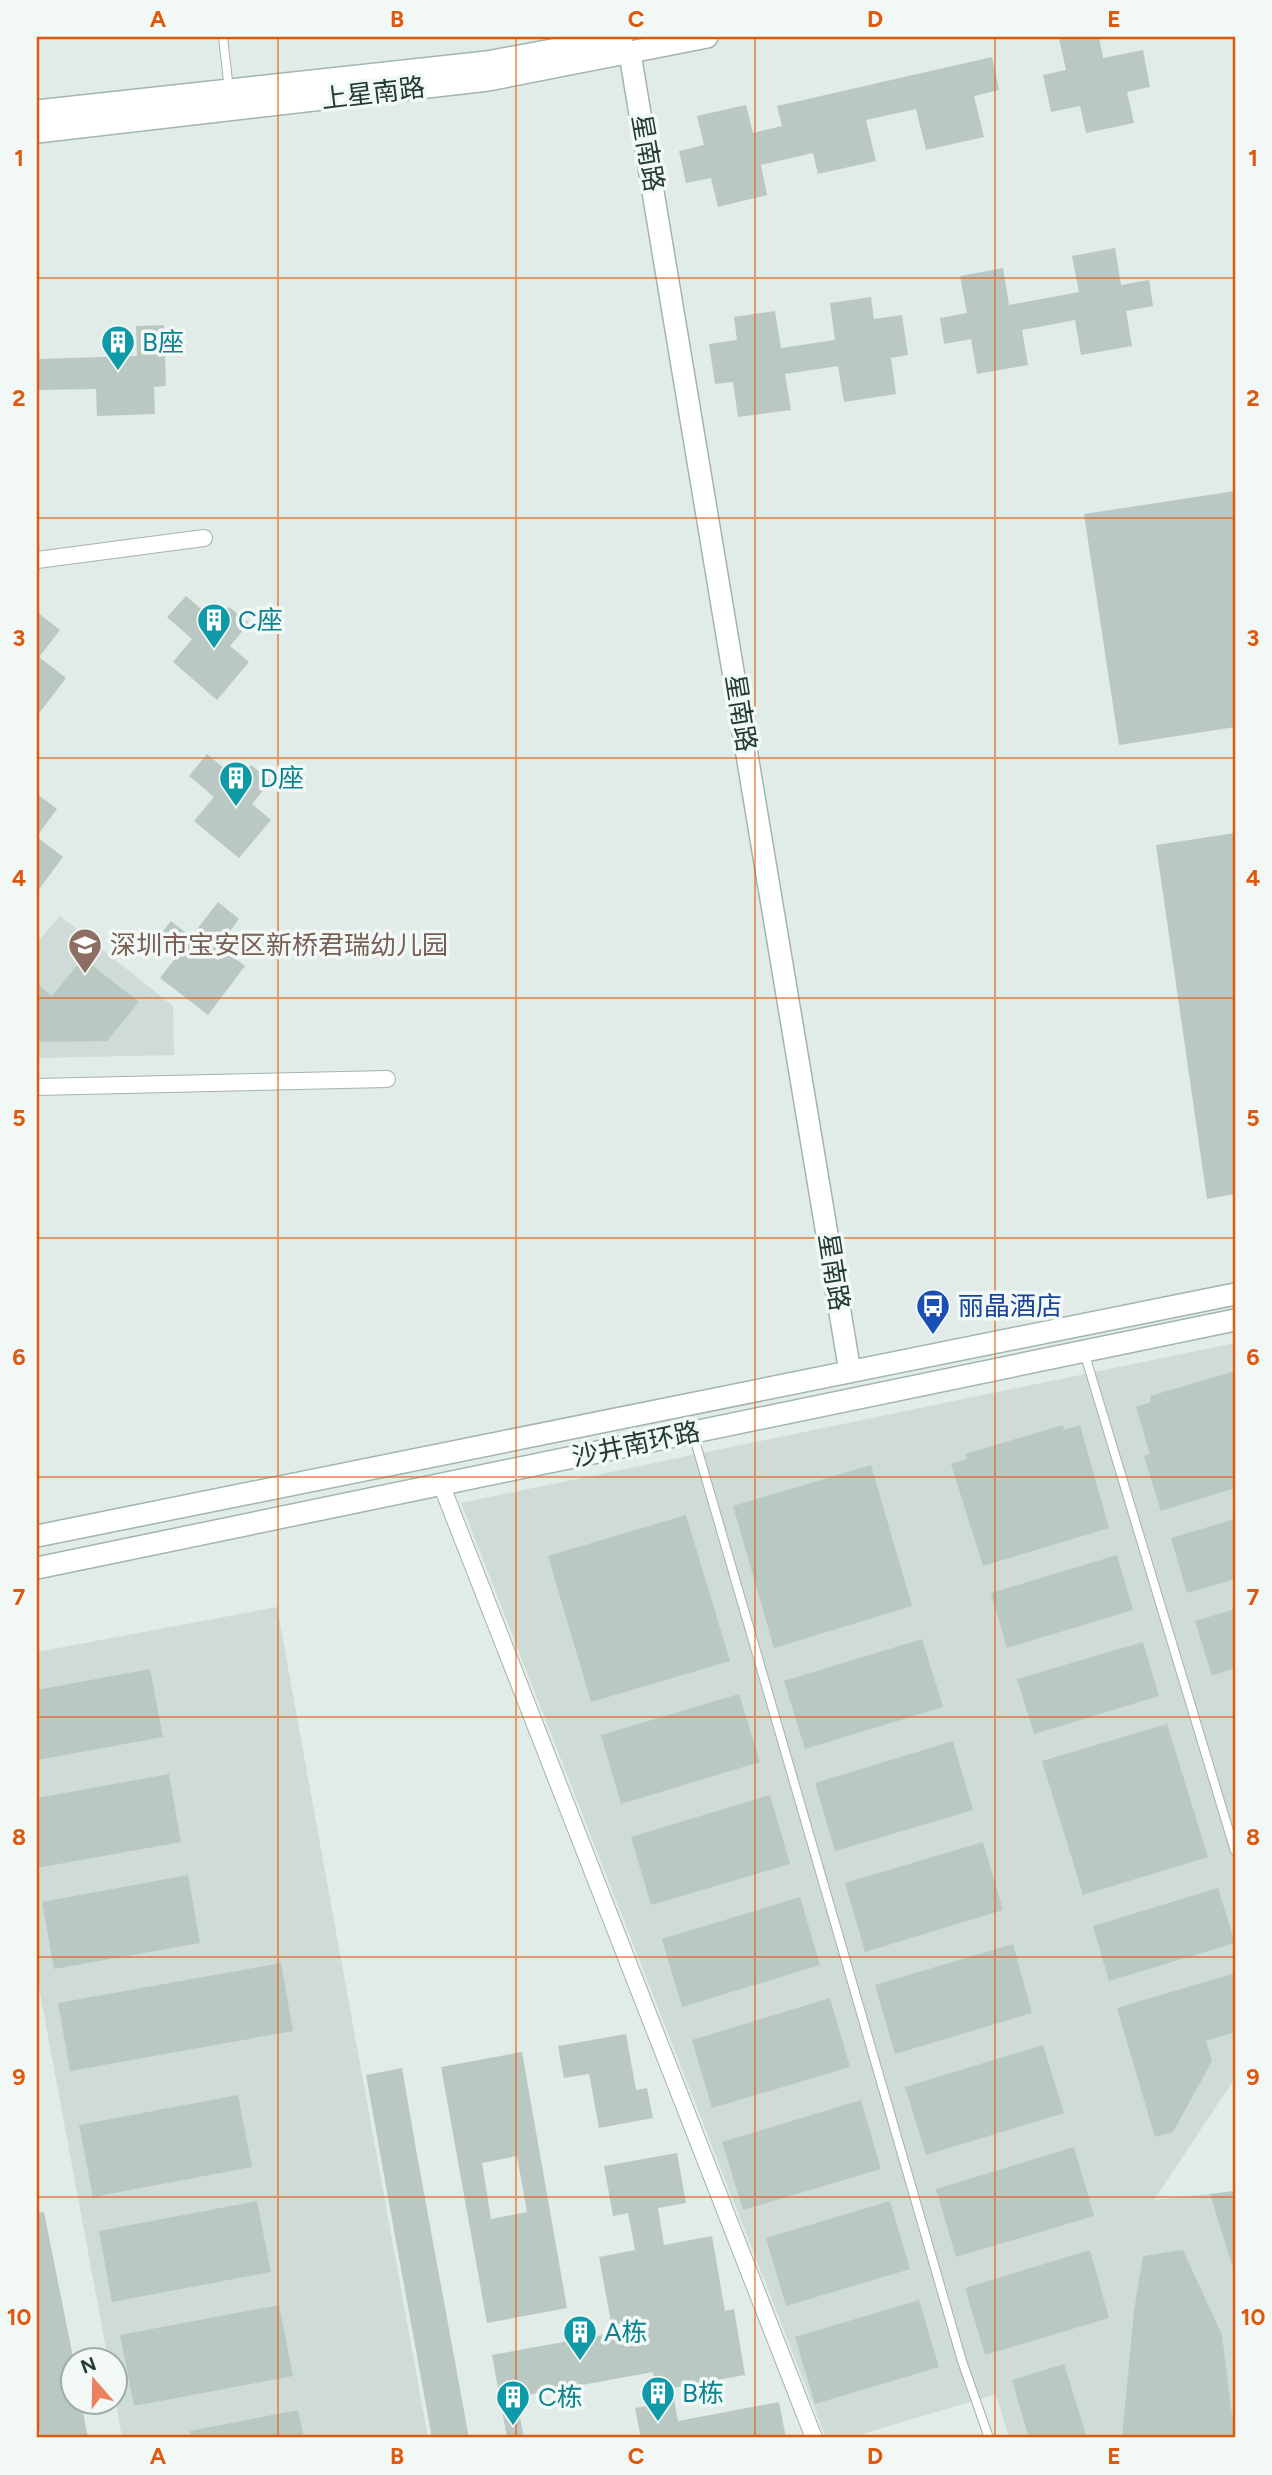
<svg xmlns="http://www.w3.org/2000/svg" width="1272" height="2475" font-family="Figtree,'Noto Sans SC',sans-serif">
<rect width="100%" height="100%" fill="#e1ebe7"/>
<path fill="#cfdbd6" d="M60,916L173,1006L174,1055L37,1058V942Z
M1235,1343V2078L1154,2200L1235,2191V2438H1009L996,2394L849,2438H826L461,1503Z
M277,1607L428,2438H122L116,2401V2360L108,2359L37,1977V1652Z"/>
<path fill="#bac8c3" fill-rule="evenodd" d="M1068,37H1099L1103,58L1143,50L1150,87L1127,92L1134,123L1086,133L1080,106L1051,112L1043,75L1066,70L1059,39Z
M992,57L999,90L974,96L984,137L926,150L916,109L866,120L876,161L818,174L813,153L761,165L767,195L718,207L711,178L686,183L679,151L704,145L697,116L746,105L753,133L782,126L777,106Z
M1115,248L1121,285L1149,280L1153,306L1126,311L1132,346L1081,355L1075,320L1049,325L1022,330L1028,365L977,374L971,339L944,344L940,318L967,313L960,276L1003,268L1009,305L1079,292L1072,256Z
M871,297L874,319L902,315L908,355L891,358L896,394L844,402L838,366L785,374L791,410L738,417L733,382L715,384L709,344L737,340L734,317L775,311L781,348L835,340L830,303Z
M164,325L166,386L154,387L155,414L97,416L96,389L37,390V359L137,356L136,326Z
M1235,491V727L1119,745L1084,514Z
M186,596L216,622L229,607L249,623L230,646L249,662L217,700L173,662L192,639L167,617Z
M37,612L60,630L39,657L66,678L37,716Z
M207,754L238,780L251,765L271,781L252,804L271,820L239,858L194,821L214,797L189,776Z
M37,794L57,809L37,836Z
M1235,833V1194L1207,1199L1156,845Z
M37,837L63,857L37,892Z
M218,902L239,919L219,946L245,966L208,1015L160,978L177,956L156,940L171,921L191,937Z
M83,958L139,1002L107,1041L42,1042L37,1038V984L52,996Z
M1235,1371V1488L1161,1511L1144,1456L1150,1454L1136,1407L1151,1402L1150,1396Z
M1063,1425L1064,1430L1080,1425L1109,1528L983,1566L951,1464L967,1459L965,1454Z
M871,1465L912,1606L774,1648L733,1506Z
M686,1515L730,1661L591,1702L548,1556Z
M1235,1519V1579L1187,1593L1171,1538Z
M1117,1555L1133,1610L1007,1648L991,1593Z
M1235,1609V1668L1212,1676L1195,1621Z
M922,1639L943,1707L805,1749L784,1681Z
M1143,1642L1159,1696L1034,1734L1017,1679Z
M150,1669L163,1737L37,1760V1690Z
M739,1694L760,1762L621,1804L601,1735Z
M1167,1724L1208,1857L1083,1895L1042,1761Z
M953,1741L973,1810L835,1851L815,1783Z
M169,1774L181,1842L37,1868V1798Z
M770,1795L790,1864L651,1905L631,1837Z
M983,1842L1003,1910L865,1952L845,1883Z
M188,1875L200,1943L54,1969L42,1902Z
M1218,1888L1235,1943L1109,1981L1093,1926Z
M800,1897L820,1965L682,2007L662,1939Z
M1013,1944L1032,2013L895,2054L875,1985Z
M281,1963L293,2031L70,2071L58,2003Z
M1235,1973V2032L1206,2041L1212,2061L1173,2132L1155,2137L1117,2008Z
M830,1998L850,2067L712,2108L692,2040Z
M626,2034L636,2090L647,2088L653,2118L599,2128L589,2074L564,2078L558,2046Z
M1043,2045L1064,2113L926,2155L905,2087Z
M522,2052L567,2308L487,2323L441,2067ZM517,2156L527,2212L491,2219L482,2163Z
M402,2068L417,2155L469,2438H432L393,2225L366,2075Z
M238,2095L252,2167L93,2197L79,2125Z
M861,2100L881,2169L743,2210L722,2142Z
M1074,2147L1094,2216L956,2257L936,2189Z
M677,2153L686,2203L658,2208L664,2245L712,2236L725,2311L734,2309L745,2375L672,2388L678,2421L779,2402L786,2438H641L635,2408L658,2404L653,2372L516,2397L524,2438H507L492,2355L613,2333L599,2257L635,2250L628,2213L613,2216L604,2166Z
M1235,2191V2264L1232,2265L1210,2194Z
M257,2201L271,2272L112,2302L99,2231Z
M890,2201L910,2269L786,2306L766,2238Z
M44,2212L74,2362V2402H81L88,2438H41L37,2419V2213Z
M1090,2250L1109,2318L985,2355L965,2288Z
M1183,2250L1222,2335L1235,2438H1122L1134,2311L1143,2256Z
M919,2300L939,2367L815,2404L795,2337Z
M279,2305L293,2376L134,2406L120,2335Z
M1064,2364L1087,2438H1029L1012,2380Z
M298,2410L304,2438H191L190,2431Z"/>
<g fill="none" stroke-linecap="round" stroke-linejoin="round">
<g stroke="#a4b3ae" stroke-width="10">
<path id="lane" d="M223,37L229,90
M1084,1352L1235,1851
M693,1434L962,2361L989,2438"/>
</g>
<g stroke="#a4b3ae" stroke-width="18">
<path id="street" d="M37,560L204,538
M37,1087L387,1079
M441,1484L814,2438"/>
</g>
<g stroke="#a0b6ae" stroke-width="24">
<path id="secondary" d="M630,54L850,1372
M37,111L487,62L622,37
M37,132L488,80L707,37
M37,1536L1235,1294
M37,1568L1235,1320"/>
</g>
<use href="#lane" stroke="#fff" stroke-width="8"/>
<use href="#street" stroke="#fff" stroke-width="16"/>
<use href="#secondary" stroke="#fff" stroke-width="21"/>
</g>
<path fill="none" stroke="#de580e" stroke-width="2" stroke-opacity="0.55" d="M278,37V2438M516,37V2438M755,37V2438M995,37V2438M37,278H1235M37,518H1235M37,758H1235M37,998H1235M37,1238H1235M37,1477H1235M37,1717H1235M37,1957H1235M37,2197H1235"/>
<defs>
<g id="building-pin" transform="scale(1.75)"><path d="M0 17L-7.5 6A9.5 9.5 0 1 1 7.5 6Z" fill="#0f9aa8" stroke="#f1f8f5"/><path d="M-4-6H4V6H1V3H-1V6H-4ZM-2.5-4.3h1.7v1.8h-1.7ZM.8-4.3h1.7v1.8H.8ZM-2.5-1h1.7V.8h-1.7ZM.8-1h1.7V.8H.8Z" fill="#fff"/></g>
<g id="school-pin" transform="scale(1.75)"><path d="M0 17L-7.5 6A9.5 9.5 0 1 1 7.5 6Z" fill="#8d6e63" stroke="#f1f8f5"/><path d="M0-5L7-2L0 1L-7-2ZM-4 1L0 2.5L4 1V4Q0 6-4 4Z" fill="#fff"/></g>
<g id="bus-pin" transform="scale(1.75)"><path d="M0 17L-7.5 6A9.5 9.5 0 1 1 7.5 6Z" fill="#1a4fb4" stroke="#f1f8f5"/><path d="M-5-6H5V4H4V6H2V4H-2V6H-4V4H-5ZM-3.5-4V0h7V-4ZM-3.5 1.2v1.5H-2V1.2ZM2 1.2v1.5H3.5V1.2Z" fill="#fff"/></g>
</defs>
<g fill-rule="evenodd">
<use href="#building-pin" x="118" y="342"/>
<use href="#building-pin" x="214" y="620"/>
<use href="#building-pin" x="236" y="778"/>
<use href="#school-pin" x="85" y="945"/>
<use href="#bus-pin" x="933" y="1306"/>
<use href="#building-pin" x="580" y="2332"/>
<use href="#building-pin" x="658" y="2393"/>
<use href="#building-pin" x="513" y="2397"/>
</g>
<g text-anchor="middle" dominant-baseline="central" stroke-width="7" stroke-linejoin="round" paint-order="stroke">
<g font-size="26" fill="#223b34" stroke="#f1f8f5">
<text transform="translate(373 93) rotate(-7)">上星南路</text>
<text transform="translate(648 153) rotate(80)">星南路</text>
<text transform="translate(741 713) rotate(81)">星南路</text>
<text transform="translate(834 1272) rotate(81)">星南路</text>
<text transform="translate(636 1444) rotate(-12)">沙井南环路</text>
</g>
<g font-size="26" fill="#0d838f" stroke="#f1f8f5" text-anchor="start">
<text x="142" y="342">B座</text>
<text x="238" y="620">C座</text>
<text x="260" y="778">D座</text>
<text x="604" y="2332">A栋</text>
<text x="682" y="2393">B栋</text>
<text x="538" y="2397">C栋</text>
</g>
<g font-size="26" fill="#785e54" stroke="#f1f8f5" text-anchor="start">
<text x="110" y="945">深圳市宝安区新桥君瑞幼儿园</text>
</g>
<g font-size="26" fill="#164399" stroke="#f1f8f5" text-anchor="start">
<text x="958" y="1306">丽晶酒店</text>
</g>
</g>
<rect width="1272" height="2475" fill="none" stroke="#f1f8f5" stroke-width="77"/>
<g transform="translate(94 2381) rotate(340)"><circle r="33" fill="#f1f8f5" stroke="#9eaca8" stroke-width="2"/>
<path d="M0-5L12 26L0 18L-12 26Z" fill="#eb825f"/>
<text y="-10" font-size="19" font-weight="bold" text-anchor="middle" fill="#223b34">N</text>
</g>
<rect x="38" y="38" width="1196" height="2398" fill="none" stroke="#de580e" stroke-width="2.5"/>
<g font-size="23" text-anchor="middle" font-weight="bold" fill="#de580e">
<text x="158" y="27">A</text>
<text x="397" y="27">B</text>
<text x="636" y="27">C</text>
<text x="875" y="27">D</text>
<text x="1114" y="27">E</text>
<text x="19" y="166">1</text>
<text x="1253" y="166">1</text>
<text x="19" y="406">2</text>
<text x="1253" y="406">2</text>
<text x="19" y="646">3</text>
<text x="1253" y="646">3</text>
<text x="19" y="886">4</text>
<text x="1253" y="886">4</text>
<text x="19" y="1126">5</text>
<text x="1253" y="1126">5</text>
<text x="19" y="1365">6</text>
<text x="1253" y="1365">6</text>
<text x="19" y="1605">7</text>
<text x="1253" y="1605">7</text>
<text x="19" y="1845">8</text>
<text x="1253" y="1845">8</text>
<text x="19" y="2085">9</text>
<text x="1253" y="2085">9</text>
<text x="19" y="2325">10</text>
<text x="1253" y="2325">10</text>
<text x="158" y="2464">A</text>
<text x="397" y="2464">B</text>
<text x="636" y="2464">C</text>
<text x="875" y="2464">D</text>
<text x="1114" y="2464">E</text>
</g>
</svg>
